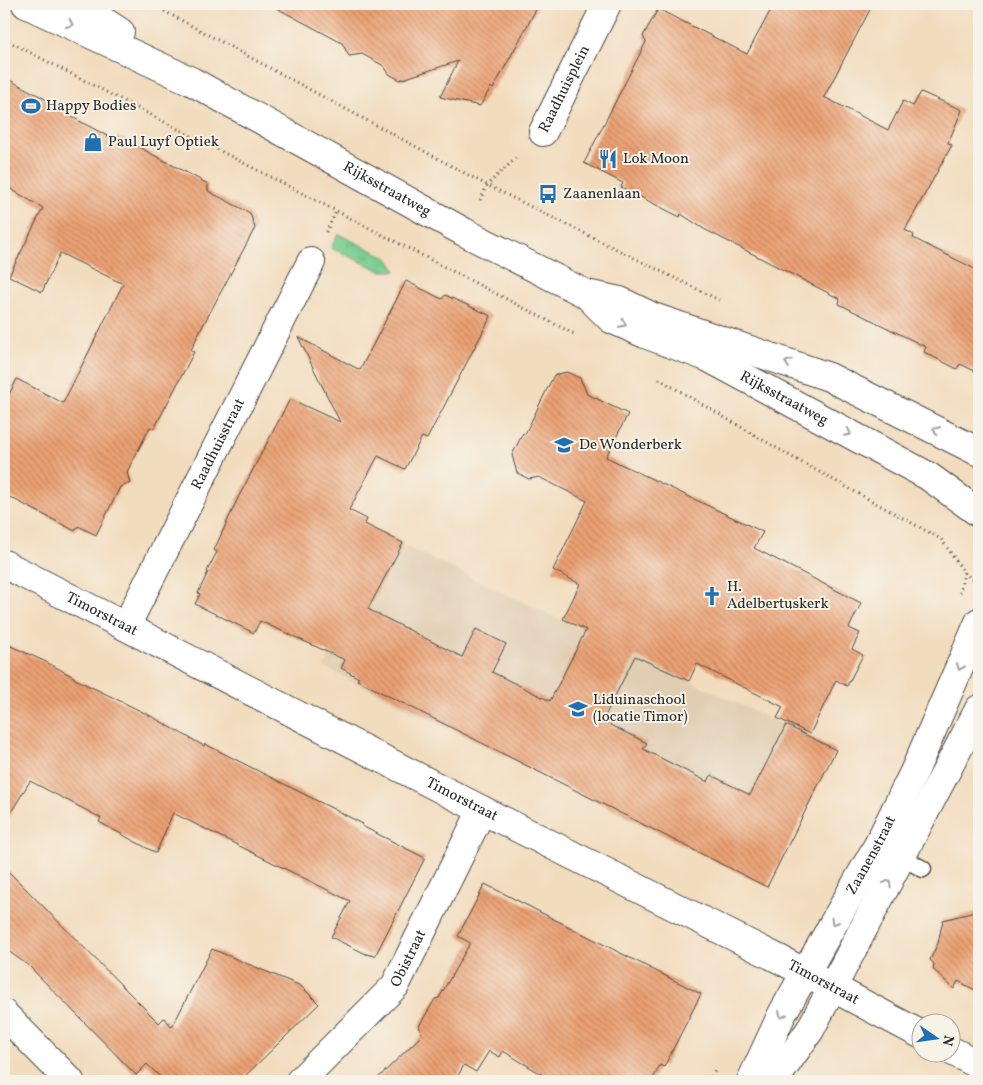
<svg xmlns="http://www.w3.org/2000/svg" width="983" height="1085" font-family="Vollkorn,serif">
<defs>
<pattern id="grass-tufts" width="24" height="20" patternUnits="userSpaceOnUse" patternTransform="scale(1.25)"><rect width="24" height="20" fill="#77cc8f"/><path d="M3 7l-1-3M5 7V3M7 7l1-3M15 17l-1-3M17 17v-4M19 17l1-3" fill="none" stroke="#67af7c"/></pattern>
<pattern id="building-back-hatch" width="6" height="6" patternUnits="userSpaceOnUse" patternTransform="scale(1.25)"><rect width="6" height="6" fill="#eca173"/><path d="M-1 5l2 2M0 0l6 6M5-1l2 2" fill="none" stroke="#bf835f"/></pattern>
</defs>
<rect width="100%" height="100%" fill="#f7f3e8"/>
<filter id="ink" filterUnits="userSpaceOnUse"><feTurbulence type="fractalNoise" baseFrequency=".02" numOctaves="2"/><feDisplacementMap in="SourceGraphic" scale="10" xChannelSelector="R" yChannelSelector="G"/><feConvolveMatrix kernelMatrix="1 2 1 2 8 2 1 2 1" color-interpolation-filters="sRGB"/></filter>
<filter id="wash" filterUnits="userSpaceOnUse"><feTurbulence type="fractalNoise" baseFrequency=".0096" numOctaves="4" result="noise"/><feDisplacementMap in="SourceGraphic" scale="20" xChannelSelector="R" yChannelSelector="G"/><feGaussianBlur stdDeviation="1.12" result="paint"/><feColorMatrix in="noise" values="0 0 0 0 0 0 0 0 0 0 0 0 0 0 0 0 0 1.4 0 .05"/><feComposite in="paint" operator="in"/></filter>
<g filter="url(#wash)">
<rect width="100%" height="100%" fill="#f2dcbe"/>
<path fill="#e1cdb2" d="M392,540L836,750L767,887L324,667Z"/>
<path fill="url(#grass-tufts)" stroke="#517c5d" d="M338,234L388,258L396,271H381L331,248Z"/>
<g id="blocks">
<path fill="url(#building-back-hatch)" d="M269,4H539L493,89L491,87L480,106L440,97L458,61L400,80L389,74L384,66L362,54L349,56L342,43Z
M774,4H873L824,97L888,130L903,101L913,106L921,92L962,110L948,143L952,145L905,230L914,235L913,238L979,271V373L960,364L957,369L924,352L926,347L839,304L840,299L704,229L681,214L680,217L621,187L623,183L584,163L646,42L643,36L658,9L747,54Z
M4,77L49,101L54,106L59,104L62,109L66,107L70,116L115,140L118,136L208,184V191L250,213L255,228L199,333L191,350L194,352L154,429L150,427L127,472L130,483L120,487L96,535L78,526L75,531L4,494V404L17,379L63,403L123,284L60,253L42,292L9,276L43,208L4,185Z
M406,281L442,299L445,295L491,316L427,439L422,437L405,469L378,456L349,510L367,519L365,524L403,543L368,609L462,657L476,629L506,644L492,672L550,701L586,630L563,619L580,584L553,570L587,501L539,477L529,479L517,473L512,455L523,433L525,434L554,375L567,372L580,378L587,394L628,414L606,457L763,532L754,548L861,603L849,628L860,633L852,649L863,655L847,686L836,680L810,734L777,718L783,707L697,664L689,681L635,656L604,718L612,721L610,725L647,743L643,749L708,782L711,775L750,795L786,725L836,750L767,887L357,680L359,678L341,668L345,660L260,621L254,633L195,604L200,594L198,593L208,572L207,571L217,552L214,550L238,498L290,399L340,422L298,337L360,370Z
M4,643L44,661L74,677L75,679L149,715L204,746L205,744L363,824L362,826L425,858L375,956L366,954L331,937L350,901L173,813L156,853L99,822L101,818L30,781L4,824Z
M4,867L159,1023L164,1018L172,1027L212,949L301,986L319,1004L240,1081H164L147,1064L136,1075L29,966L4,948Z
M485,884L701,994L664,1067L660,1065L652,1081H553L503,1051L500,1057L489,1051L476,1072L464,1065L455,1081H375L422,1035L419,1026L435,999L439,998L470,943L458,936Z
M979,911V992L958,981L954,989L933,969L934,964L930,960L938,943L943,920Z"/>
</g>
</g>
<g filter="url(#ink)">
<use href="#blocks" fill-opacity="0" stroke="#494641" stroke-width="1"/>
<g fill="none" stroke-linecap="round" stroke-linejoin="round">
<g stroke="#494641" stroke-width="19">
<path id="service" d="M894,853L923,869"/>
</g>
<g stroke="#494641" stroke-width="30">
<g id="minor">
<path id="s1" d="M543,132L607,4"/>
<path id="s2" d="M4,564L482,810L781,960L920,1034"/>
<path id="s3" d="M126,626L311,262"/>
<path d="M4,1014L70,1081"/>
<path d="M950,1050L979,1065"/>
<path id="s4" d="M300,1081L395,986L482,810"/>
</g>
</g>
<g stroke="#494641" stroke-width="30">
<g id="tertiary">
<path id="s5" d="M751,1081L782,1014L878,845L914,772L979,622"/>
<path d="M774,1081L810,1030L979,709"/>
</g>
</g>
<g stroke="#494641" stroke-width="30">
<g id="secondary">
<path id="s6" d="M26,4L191,81L464,232L586,294L620,301L653,317L829,377L979,452"/>
<path d="M77,4L120,32"/>
<path id="s7" d="M586,294L611,319L645,334L707,357L928,476L979,513"/>
</g>
</g>
<path stroke="#494641" stroke-width="3" stroke-dasharray="1 4" stroke-linecap="butt" d="M151,4L487,185L719,300
M4,39L574,334
M480,200L487,185L518,156
M326,232L336,212
M659,379L792,457L941,539L964,572L979,586
M960,593L964,572
M709,1081L716,1069"/>
<use href="#service" stroke="#fff" stroke-width="16"/>
<use href="#minor" stroke="#fff" stroke-width="28"/>
<use href="#tertiary" stroke="#fff" stroke-width="28"/>
<use href="#secondary" stroke="#fff" stroke-width="28"/>
</g>
<defs><path id="oneway-chevron" d="M-2-3.5L2.5 0L-2 3.5" fill="none" stroke-width="1.6" stroke-linecap="round" stroke-linejoin="round" transform="scale(1.25)"/></defs>
<g stroke="#a0a0a0">
<use href="#oneway-chevron" transform="translate(70 24) rotate(25)"/>
<use href="#oneway-chevron" transform="translate(623 324) rotate(25)"/>
<use href="#oneway-chevron" transform="translate(788 363) rotate(-161)"/>
<use href="#oneway-chevron" transform="translate(936 430) rotate(-154)"/>
<use href="#oneway-chevron" transform="translate(848 433) rotate(28)"/>
<use href="#oneway-chevron" transform="translate(960 667) rotate(114)"/>
<use href="#oneway-chevron" transform="translate(888 883) rotate(-62)"/>
<use href="#oneway-chevron" transform="translate(834 922) rotate(120)"/>
<use href="#oneway-chevron" transform="translate(782 1015) rotate(116)"/>
</g>
</g>
<defs>
<g id="stadium-bare" transform="scale(1.5)"><path d="M0-5a6.5 5 0 1 0 0 10a6.5 5 0 1 0 0-10ZM-3.5-1.8h7v3.6h-7Z" fill="#1f6fb2" stroke="#f7f3e8" stroke-width="2.5" paint-order="stroke"/></g>
<g id="shop-bare" transform="scale(1.5)"><path d="M-5-2.5h2.3a2.7 3.5 0 0 1 5.4 0H5L5.5 6h-11ZM-1.5-2.5h3a1.5 2.3 0 0 0-3 0Z" fill="#1f6fb2" stroke="#f7f3e8" stroke-width="2.5" paint-order="stroke"/></g>
<g id="restaurant-bare" transform="scale(1.5)"><path d="M-5-6h1v4h1v-4h1v4h1v-4h1v5L-1.5 .5V6h-2V.5L-5-1ZM5-6V6H3V1.5H1.5Q1.5-4 5-6Z" fill="#1f6fb2" stroke="#f7f3e8" stroke-width="2.5" paint-order="stroke"/></g>
<g id="bus-bare" transform="scale(1.5)"><path d="M-5-6H5V4H4V6H2V4H-2V6H-4V4H-5ZM-3.5-4V0h7V-4ZM-3.5 1.2v1.5H-2V1.2ZM2 1.2v1.5H3.5V1.2Z" fill="#1f6fb2" stroke="#f7f3e8" stroke-width="2.5" paint-order="stroke"/></g>
<g id="school-bare" transform="scale(1.5)"><path d="M0-5L7-2L0 1L-7-2ZM-4 1L0 2.5L4 1V4Q0 6-4 4Z" fill="#1f6fb2" stroke="#f7f3e8" stroke-width="2.5" paint-order="stroke"/></g>
<g id="church-bare" transform="scale(1.5)"><path d="M-1.2-6h2.4v3.5h3.3v2.4h-3.3V6h-2.4V-.1h-3.3v-2.4h3.3Z" fill="#1f6fb2" stroke="#f7f3e8" stroke-width="2.5" paint-order="stroke"/></g>
</defs>
<g fill-rule="evenodd">
<use href="#stadium-bare" x="31" y="106"/>
<use href="#shop-bare" x="93" y="142"/>
<use href="#restaurant-bare" x="608" y="159"/>
<use href="#bus-bare" x="548" y="194"/>
<use href="#school-bare" x="564" y="445"/>
<use href="#church-bare" x="712" y="596"/>
<use href="#school-bare" x="578" y="709"/>
</g>
<g text-anchor="middle" dominant-baseline="central" stroke-width="4" stroke-linejoin="round" paint-order="stroke">
<g font-size="15" fill="#2b2b2b" stroke="#f7f3e8">
<text stroke="none"><textPath href="#s1" startOffset="48">Raadhuisplein</textPath></text>
<text stroke="none"><textPath href="#s6" startOffset="406">Rijksstraatweg</textPath></text>
<text stroke="none"><textPath href="#s7" startOffset="226">Rijksstraatweg</textPath></text>
<text stroke="none"><textPath href="#s3" startOffset="204">Raadhuisstraat</textPath></text>
<text stroke="none"><textPath href="#s2" startOffset="110">Timorstraat</textPath></text>
<text stroke="none"><textPath href="#s2" startOffset="515">Timorstraat</textPath></text>
<text stroke="none"><textPath href="#s5" startOffset="256">Zaanenstraat</textPath></text>
<text stroke="none"><textPath href="#s4" startOffset="165">Obistraat</textPath></text>
<text stroke="none"><textPath href="#s2" startOffset="920">Timorstraat</textPath></text>
</g>
<g font-size="15" fill="#2b2b2b" stroke="#f7f3e8" text-anchor="start">
<text x="46" y="106">Happy Bodies</text>
<text x="108" y="142">Paul Luyf Optiek</text>
<text x="623" y="159">Lok Moon</text>
<text x="563" y="194">Zaanenlaan</text>
<text x="579" y="445">De Wonderberk</text>
<text x="727" y="587">H.<tspan x="727" dy="17">Adelbertuskerk</tspan></text>
<text x="593" y="700">Liduinaschool<tspan x="593" dy="17">(locatie Timor)</tspan></text>
</g>
</g>
<rect width="983" height="1085" fill="none" stroke="#f7f3e8" stroke-width="20"/>
<g transform="translate(936 1038) rotate(103)"><circle r="24" fill="#f7f3e8" stroke="#a5a39c"/>
<path d="M0-4L9 19L0 12L-9 19Z" fill="#1f6fb2"/>
<text y="-8" font-size="14" font-weight="bold" text-anchor="middle" fill="#2b2b2b">N</text>
</g>
</svg>
